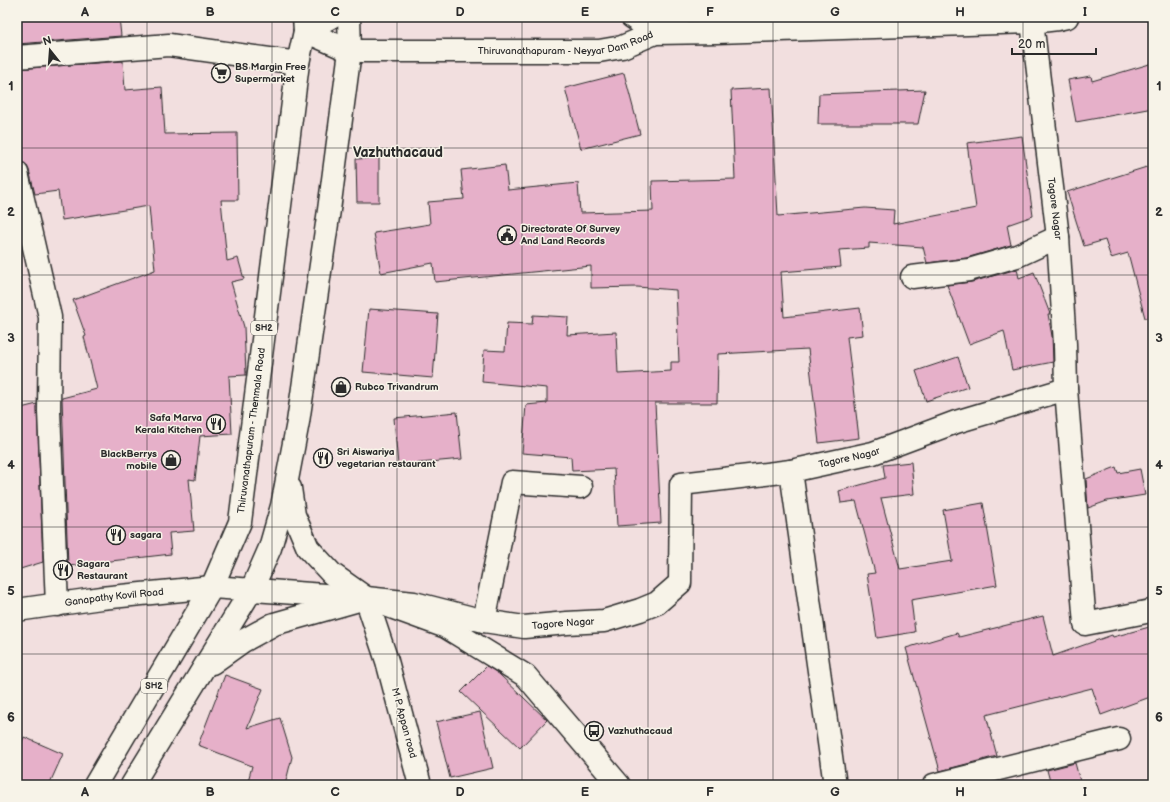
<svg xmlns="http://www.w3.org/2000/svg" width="1170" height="802" font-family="'Balsamiq Sans',sans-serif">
<rect width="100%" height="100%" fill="#f2dfdf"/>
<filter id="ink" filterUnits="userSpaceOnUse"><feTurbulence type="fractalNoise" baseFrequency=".025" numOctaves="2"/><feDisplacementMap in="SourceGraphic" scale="8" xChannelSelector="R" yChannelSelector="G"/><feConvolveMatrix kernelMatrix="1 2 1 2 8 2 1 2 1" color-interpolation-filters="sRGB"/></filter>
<g filter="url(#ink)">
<path fill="#e6b0c9" stroke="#2b2b2b" d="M17,17H119L121,36L17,44Z
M123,61L125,90L162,87L165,134L237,133L238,200H221L227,261L238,258L244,279L231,282L244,327L246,374V375L229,376L232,434L200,436L195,480L189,479L194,531L169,533L171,554L68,566L62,398L97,389L84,337L86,336L73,300L155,270L149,206L62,220L58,191L35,194L29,170L26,164L21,161H17V126L20,125L17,88V69Z
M1153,63V108L1076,122L1068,80L1091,76L1092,81Z
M624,73L640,134L581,149L565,88Z
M771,88L778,216L865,208L894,210L893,224L976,208L967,143L1022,136L1033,216L1007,225L1011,245L966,258L927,263L923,247L869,243V248L839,250L841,267L781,272L784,317L860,308L863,335L847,337L859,438L819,443L808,349L718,354L717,403H655L661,523L617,526L614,469L572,471L571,457L522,453L526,405L547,403V388L482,382L484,350L505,351L507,323L532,324L533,315L568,317L567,335L616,332L618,374L671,371V362H679L676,290L637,287L591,288V266L435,282L433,263L381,273L374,233L430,224L428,202L464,199L461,170L505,165L508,190L578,183L580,213L653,211L652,181L735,179L731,90Z
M925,90L918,124H818L819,94Z
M379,158V202H357L356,159Z
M1153,165V317L1145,318L1128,253L1111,258L1105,240L1084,246L1067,192Z
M1017,269L1019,278L1034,272L1050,314H1048L1052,336L1053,362L1012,370L1004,331L969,344L947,285L972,282Z
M369,309L438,314L433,378L363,372Z
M958,357L968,387L926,401L916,371Z
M37,404L43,562L17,570V409Z
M457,412L462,459L398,465L394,418Z
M911,462L914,494L881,498L900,569L952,561L943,510L983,503L997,585L911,600L915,632L877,638L867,574L875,573L856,501L841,503L839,491L885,478L883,465Z
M1116,467L1118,473L1140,469L1145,495L1107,501L1088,508L1086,479Z
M1043,616L1053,656L1112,635L1113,637L1153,626V696L1101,715L1092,688L986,715L997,756L940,771L906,648L957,633L959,637Z
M487,666L499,674L547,720L520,748L461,692Z
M225,675L263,689L247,728L280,718L292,757L285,785H247L252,766L198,745Z
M480,712L493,768L450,778L436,722Z
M24,737L63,754L49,785H17V753Z
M1075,763L1081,785H1051L1047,770Z"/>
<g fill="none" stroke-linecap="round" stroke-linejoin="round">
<g stroke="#2b2b2b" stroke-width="15">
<path id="service" d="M706,17L707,32"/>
</g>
<g stroke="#2b2b2b" stroke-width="25">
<g id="minor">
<path id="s1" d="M1032,22L1058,237L1065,344L1066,389L1085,624L1151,611"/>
<path d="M17,57L169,45L298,63"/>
<path d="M17,173L50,317L49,411L57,605"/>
<path d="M912,277L969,270L1017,256L1058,237"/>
<path d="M791,471L835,785"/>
<path d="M484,621L512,482L581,487"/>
<path id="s2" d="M420,785L387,661L366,598L414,603L484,621L524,627L567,623L604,621L640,610L657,603L680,583L681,484L791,471L873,453L956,422L1066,389"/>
<path d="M934,785L1119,739"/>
</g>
</g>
<g stroke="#2b2b2b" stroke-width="25">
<g id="secondary">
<path d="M632,17L655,33"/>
<path id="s3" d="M305,31L350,51H599L622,47L655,33L717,32L1032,22L1058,19L1067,17"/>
<path d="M305,31L331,17"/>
<path id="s4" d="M17,610L101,598L212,587L366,598L446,627L526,676L619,785"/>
</g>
</g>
<g stroke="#2b2b2b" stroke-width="25">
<g id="primary">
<path d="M290,488L294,515L308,548L332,574L366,598"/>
<path d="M212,663L243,641L274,624L366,598"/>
<path id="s5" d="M95,785L212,587L240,522L298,63L305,31L304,17"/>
<path d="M132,785L252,589L270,548L282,506L298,422L329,210L350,51L349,17"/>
</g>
</g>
<use href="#service" stroke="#f7f3e8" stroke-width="12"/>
<use href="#minor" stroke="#f7f3e8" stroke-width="22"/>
<use href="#secondary" stroke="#f7f3e8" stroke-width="22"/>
<use href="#primary" stroke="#f7f3e8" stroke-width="22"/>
</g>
</g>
<path fill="none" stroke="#2b2b2b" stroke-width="1" stroke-opacity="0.55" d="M147,17V785M272,17V785M397,17V785M522,17V785M648,17V785M773,17V785M898,17V785M1023,17V785M17,148H1153M17,275H1153M17,401H1153M17,527H1153M17,654H1153"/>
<defs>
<g id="supermarket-ring" transform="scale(1)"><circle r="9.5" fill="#f7f3e8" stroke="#2b2b2b" stroke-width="1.5"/><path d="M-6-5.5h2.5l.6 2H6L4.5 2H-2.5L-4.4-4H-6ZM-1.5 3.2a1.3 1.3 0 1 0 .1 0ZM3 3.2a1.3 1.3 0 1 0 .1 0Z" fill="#2b2b2b"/></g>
<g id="civic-ring" transform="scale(1)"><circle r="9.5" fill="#f7f3e8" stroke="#2b2b2b" stroke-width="1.5"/><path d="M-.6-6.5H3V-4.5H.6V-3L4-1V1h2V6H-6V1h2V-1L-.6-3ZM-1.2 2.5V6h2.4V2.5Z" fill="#2b2b2b"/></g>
<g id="shop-ring" transform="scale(1)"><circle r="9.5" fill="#f7f3e8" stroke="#2b2b2b" stroke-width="1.5"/><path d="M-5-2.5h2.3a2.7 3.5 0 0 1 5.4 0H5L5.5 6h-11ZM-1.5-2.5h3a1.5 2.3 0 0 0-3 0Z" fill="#2b2b2b"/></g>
<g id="restaurant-ring" transform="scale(1)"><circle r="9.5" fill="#f7f3e8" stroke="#2b2b2b" stroke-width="1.5"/><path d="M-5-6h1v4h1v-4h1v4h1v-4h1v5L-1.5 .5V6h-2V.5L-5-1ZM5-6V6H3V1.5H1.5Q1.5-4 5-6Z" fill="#2b2b2b"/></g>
<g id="bus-ring" transform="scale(1)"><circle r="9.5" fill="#f7f3e8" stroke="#2b2b2b" stroke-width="1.5"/><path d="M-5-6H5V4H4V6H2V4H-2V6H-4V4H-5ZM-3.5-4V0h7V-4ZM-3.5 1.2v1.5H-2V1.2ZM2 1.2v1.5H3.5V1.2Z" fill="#2b2b2b"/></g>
</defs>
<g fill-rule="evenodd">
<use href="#supermarket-ring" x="221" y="73"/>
<use href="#civic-ring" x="507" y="235"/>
<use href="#shop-ring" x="341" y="387"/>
<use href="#restaurant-ring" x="216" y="424"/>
<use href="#restaurant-ring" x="323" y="458"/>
<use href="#shop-ring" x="171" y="460"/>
<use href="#restaurant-ring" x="116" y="535"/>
<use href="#restaurant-ring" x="63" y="570"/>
<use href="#bus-ring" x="594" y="731"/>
</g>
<g text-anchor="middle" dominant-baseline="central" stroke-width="3" stroke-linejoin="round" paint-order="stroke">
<g fill="#f7f3e8" stroke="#686764" stroke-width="1">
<rect x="251" y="321" width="26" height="14" rx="3"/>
<rect x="141" y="679" width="26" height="14" rx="3"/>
</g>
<g font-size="9" font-weight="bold" fill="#2b2b2b">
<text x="264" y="328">SH2</text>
<text x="154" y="686">SH2</text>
</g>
<g font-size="10" fill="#2b2b2b" stroke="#f7f3e8">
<text stroke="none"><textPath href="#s3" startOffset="266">Thiruvanathapuram - Neyyar Dam Road</textPath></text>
<text stroke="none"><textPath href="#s1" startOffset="188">Tagore Nagar</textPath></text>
<text stroke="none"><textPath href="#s5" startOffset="393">Thiruvanathapuram - Thenmala Road</textPath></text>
<text stroke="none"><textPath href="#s2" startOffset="792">Tagore Nagar</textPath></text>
<text stroke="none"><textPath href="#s4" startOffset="98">Ganapathy Kovil Road</textPath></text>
<text stroke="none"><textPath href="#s2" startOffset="395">Tagore Nagar</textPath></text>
<text transform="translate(404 723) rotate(75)">M P Appan road</text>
</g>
<g font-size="10" font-weight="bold" fill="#2b2b2b" stroke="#f7f3e8" text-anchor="start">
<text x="235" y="67">BS Margin Free<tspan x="235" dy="12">Supermarket</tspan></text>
<text x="521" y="229">Directorate Of Survey<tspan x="521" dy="12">And Land Records</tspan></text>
<text x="355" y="387">Rubco Trivandrum</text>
<text x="202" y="418" text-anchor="end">Safa Marva<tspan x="202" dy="12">Kerala Kitchen</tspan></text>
<text x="337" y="452">Sri Aiswariya<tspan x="337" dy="12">vegetarian restaurant</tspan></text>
<text x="157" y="454" text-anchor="end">BlackBerrys<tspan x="157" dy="12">mobile</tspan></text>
<text x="130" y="535">sagara</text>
<text x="77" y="564">Sagara<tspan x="77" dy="12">Restaurant</tspan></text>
<text x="608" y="731">Vazhuthacaud</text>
</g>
<g font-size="14" font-weight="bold" fill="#2b2b2b" stroke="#f7f3e8">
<text x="398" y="152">Vazhuthacaud</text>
</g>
</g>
<rect width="1170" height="802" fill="none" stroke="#f7f3e8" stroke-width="44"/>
<g transform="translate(50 50) rotate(343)" stroke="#f7f3e8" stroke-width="3" paint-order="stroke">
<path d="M0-3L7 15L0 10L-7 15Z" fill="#2b2b2b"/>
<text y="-6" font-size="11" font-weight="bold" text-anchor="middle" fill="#2b2b2b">N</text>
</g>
<path d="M1012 48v6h84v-6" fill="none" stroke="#2b2b2b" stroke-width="2"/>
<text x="1018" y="48" font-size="12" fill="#2b2b2b" stroke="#f7f3e8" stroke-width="3" paint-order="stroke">20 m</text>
<rect x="22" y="22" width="1126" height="758" fill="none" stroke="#2b2b2b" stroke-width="1.5"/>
<g font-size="13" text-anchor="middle" font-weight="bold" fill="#2b2b2b">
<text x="85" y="16">A</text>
<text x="210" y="16">B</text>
<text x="335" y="16">C</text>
<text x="460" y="16">D</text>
<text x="585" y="16">E</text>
<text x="710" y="16">F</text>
<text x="835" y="16">G</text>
<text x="960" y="16">H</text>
<text x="1085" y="16">I</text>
<text x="11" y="90">1</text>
<text x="1159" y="90">1</text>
<text x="11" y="216">2</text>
<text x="1159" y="216">2</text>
<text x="11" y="342">3</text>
<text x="1159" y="342">3</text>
<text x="11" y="469">4</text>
<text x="1159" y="469">4</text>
<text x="11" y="595">5</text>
<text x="1159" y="595">5</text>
<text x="11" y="721">6</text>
<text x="1159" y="721">6</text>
<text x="85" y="796">A</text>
<text x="210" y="796">B</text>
<text x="335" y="796">C</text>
<text x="460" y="796">D</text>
<text x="585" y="796">E</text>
<text x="710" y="796">F</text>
<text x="835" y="796">G</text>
<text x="960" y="796">H</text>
<text x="1085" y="796">I</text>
</g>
</svg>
